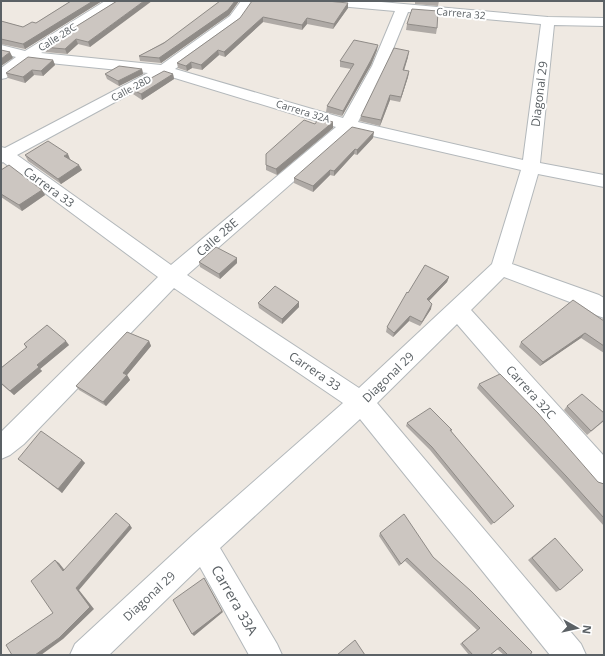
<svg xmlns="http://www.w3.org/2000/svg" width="605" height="656" font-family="'Open Sans',sans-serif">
<rect width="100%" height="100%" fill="#efe9e2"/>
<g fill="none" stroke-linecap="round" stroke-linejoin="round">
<g stroke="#b3b8bb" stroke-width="2">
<path id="minor" d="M105,1H120L119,4L41,53L161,65L230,16L241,1H254L240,22L175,69L343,118L372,66L395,11L327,5L322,4L321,1H370L548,17L604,18V26L554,25L540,163L604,175V187L538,174L512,264L599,295L604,298V318L596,315L583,307L504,277L471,310L604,456V488L595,484L457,324L377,403L581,644L586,655H550L360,419L220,548L277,644L282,655H249L200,567L109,655H70L75,644L193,535L343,403L174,288L24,444L10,455L1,459V432L158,277L3,162L1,163V147L5,148L148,73L30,61L6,78L1,79V68L16,57L1,53V45L25,51ZM408,12L541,24L523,160L358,122L386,66ZM165,75L336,127L171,265L17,155ZM351,131L521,170L492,264L359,388L187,275Z"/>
</g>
<use href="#minor" fill="#fff" fill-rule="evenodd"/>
</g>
<path fill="#afaaa6" d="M71,1H102L25,49L1,44V21L23,27L36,23Z
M117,1L90,47L78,44L67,54L46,52L43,47Z
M239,1L229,15L161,63L140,61L139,56Z
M415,1H439L438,6L415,4Z
M348,3V8L333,29L307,24L302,30L263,22L225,57L219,55L202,70L192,68L187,71L178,68L177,63L240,18Z
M407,24L437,28L436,34L406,30Z
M377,50L371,65L342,116L326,112L327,106L351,69L340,67V61Z
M408,57L404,71H409L408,77L400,102L390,100L380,126L360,121L361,116Z
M53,60L55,65L43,76L34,75L25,83L8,78L6,73Z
M142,69L143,74L119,86L107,79L105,74Z
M173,74L174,79L142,100L133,94L131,89Z
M315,124L333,128L277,175L266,170V165Z
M373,138L357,155L354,154L334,176L330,175L313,192L294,183V178Z
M25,155L70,159L82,170L61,184L28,161Z
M1,170L42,190L45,195L22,211L1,197Z
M237,258V263L220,279L200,267L199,262Z
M449,277L447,282L429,301L431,309L420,326L409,321L393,337L386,332L387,327L408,293Z
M258,303L299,307L282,324L259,308Z
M604,321V353L581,338L540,366L519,347L521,342Z
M149,341L151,346L127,375L130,380L106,406L79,390L76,386Z
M24,344L69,345L40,369L42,371L14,395L1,384V368L26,348Z
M479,384L598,482L604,484V526L562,479L477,388Z
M567,406L604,413V421L587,435L564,410Z
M407,423L452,430L451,431L510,509L491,525L430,450L406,426Z
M18,459L82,460L85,463L62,493Z
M380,533L433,557L530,655H504L497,649L490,655H469L460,644L477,630L405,561L399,566L379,536Z
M555,538L560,590L556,592L528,560Z"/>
<path fill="#8f8b87" d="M93,1H102L25,49L23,44Z
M144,1H152L90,47L88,42Z
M235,1H239L229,15L161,63L159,58Z
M348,3V8L333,29L334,24Z
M263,17V22L225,57L224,52Z
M307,18V24L302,30V25Z
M76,39L78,44L67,54L65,49Z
M378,45L377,50L371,65L342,116L343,111Z
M218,50L219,55L202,70L201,65Z
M409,51L408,57L402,76L403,70Z
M10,52L13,58L1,66V59Z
M53,60L55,65L43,76L41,71Z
M191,62L192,68L187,71L186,66Z
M142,69L143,74L119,86L118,81Z
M32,70L34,75L25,83L23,77Z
M409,71L408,77L400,102L401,97Z
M173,74L174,79L142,100L141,94Z
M390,95V100L380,126L381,120Z
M333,122V128L277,175L276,169Z
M374,132L373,138L357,155V150Z
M355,149L354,154L334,176V171Z
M68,154L70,159L67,162L64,156Z
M79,165L82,170L61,184L58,179Z
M330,170V175L313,192V186Z
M42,190L45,195L22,211L19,205Z
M237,258V263L220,279L219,274Z
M449,277L447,282L426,304L427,299Z
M299,302V307L282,324V319Z
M432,304L431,309L420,326L422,322Z
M410,316L409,321L393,337L394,333Z
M585,333L581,338L540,366L543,362Z
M66,341L69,345L40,369L42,371L14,395L10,391L37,365Z
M149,341L151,346L127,375L130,380L106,406L103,402L123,373Z
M82,460L85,463L62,493L58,489Z
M130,525L132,528L79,590L94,609L63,639L41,655H35L76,588Z
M55,560L59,563L67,573L63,571Z
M204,578L223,612L194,636L192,634Z"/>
<path fill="#ccc6c1" stroke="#8f8b87" d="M71,1H93L23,44L1,39V21L23,27L32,22L36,23Z
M117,1H144L88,42L76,39L65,49L43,47Z
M220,1H235L228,10L159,58L139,56L164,43Z
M252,1H327L348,3L334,24L307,18L302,25L263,17L224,52L218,50L201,65L191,62L186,66L177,63L240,18Z
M412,9L438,11L437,28L407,24Z
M354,40L378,45L371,60L343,111L327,106L354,64L340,61Z
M394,48L409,51L403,70L409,71L401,97L390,95L381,120L361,116Z
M1,50L10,52L1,59Z
M28,57L53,60L41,71L32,70L23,77L6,73Z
M119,66L142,69L118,81L105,74Z
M164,71L173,74L141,94L131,89Z
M319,118L333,122L276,169L266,165V154L304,120L315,124Z
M352,127L374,132L357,150L355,149L334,171L330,170L313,186L294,178Z
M48,141L68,154L64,156L79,165L58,179L25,155Z
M9,165L42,190L19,205L1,194V170Z
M216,247L237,258L219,274L199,262Z
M425,265L449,277L427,299L432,304L422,322L410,316L394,333L387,327L407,292L408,293Z
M275,286L299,302L282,319L258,303Z
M573,300L604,321V346L585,333L543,362L521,342Z
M47,325L66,341L37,365L39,367L10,391L1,383V368L27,347L24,344Z
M127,332L149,341L123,373L127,375L103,402L76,386Z
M500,374L538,413L598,482L604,484V518L566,476L479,384Z
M582,394L604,413V420L591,431L567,406Z
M430,408L452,430H450L514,506L494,523L432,447L407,423Z
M41,431L82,460L58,489L18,459Z
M116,513L130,525L76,588L90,607L59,638L35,655H12L6,645L53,613L31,581L55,560L63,571Z
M404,514L433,557L471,591L532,652L530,655H508L500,647L490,655H473L462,643L480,628L407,558L401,564L380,533Z
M555,538L583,570L560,590L532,558Z
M204,578L222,611L192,634L173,600Z
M355,640L365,655H337Z"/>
<g text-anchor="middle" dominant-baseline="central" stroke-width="4" stroke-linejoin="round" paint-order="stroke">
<g font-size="10" fill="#5b6165" stroke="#fff">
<text transform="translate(461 13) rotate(5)">Carrera 32</text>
<text transform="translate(57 37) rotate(-32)">Calle 28C</text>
<text transform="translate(131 88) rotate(-28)">Calle 28D</text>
<text transform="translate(303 111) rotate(17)">Carrera 32A</text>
</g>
<g font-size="12" fill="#5b6165" stroke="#fff">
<text transform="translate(539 94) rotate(-83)">Diagonal 29</text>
<text transform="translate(49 187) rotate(36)">Carrera 33</text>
<text transform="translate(217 237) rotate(-41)">Calle 28E</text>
<text transform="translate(315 371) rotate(34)">Carrera 33</text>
<text transform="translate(388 377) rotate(-44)">Diagonal 29</text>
<text transform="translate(531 392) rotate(48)">Carrera 32C</text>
<text transform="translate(149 596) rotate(-43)">Diagonal 29</text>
</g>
<g font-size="14" fill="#5b6165" stroke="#fff">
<text transform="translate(235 600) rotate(60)">Carrera 33A</text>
</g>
</g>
<rect width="605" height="656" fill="none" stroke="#5b6165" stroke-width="4"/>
<g transform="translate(577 628) rotate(98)" stroke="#ffffff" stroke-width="3" paint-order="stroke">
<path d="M0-3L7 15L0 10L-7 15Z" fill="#5b6165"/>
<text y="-6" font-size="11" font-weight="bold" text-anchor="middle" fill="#5b6165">N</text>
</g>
</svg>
